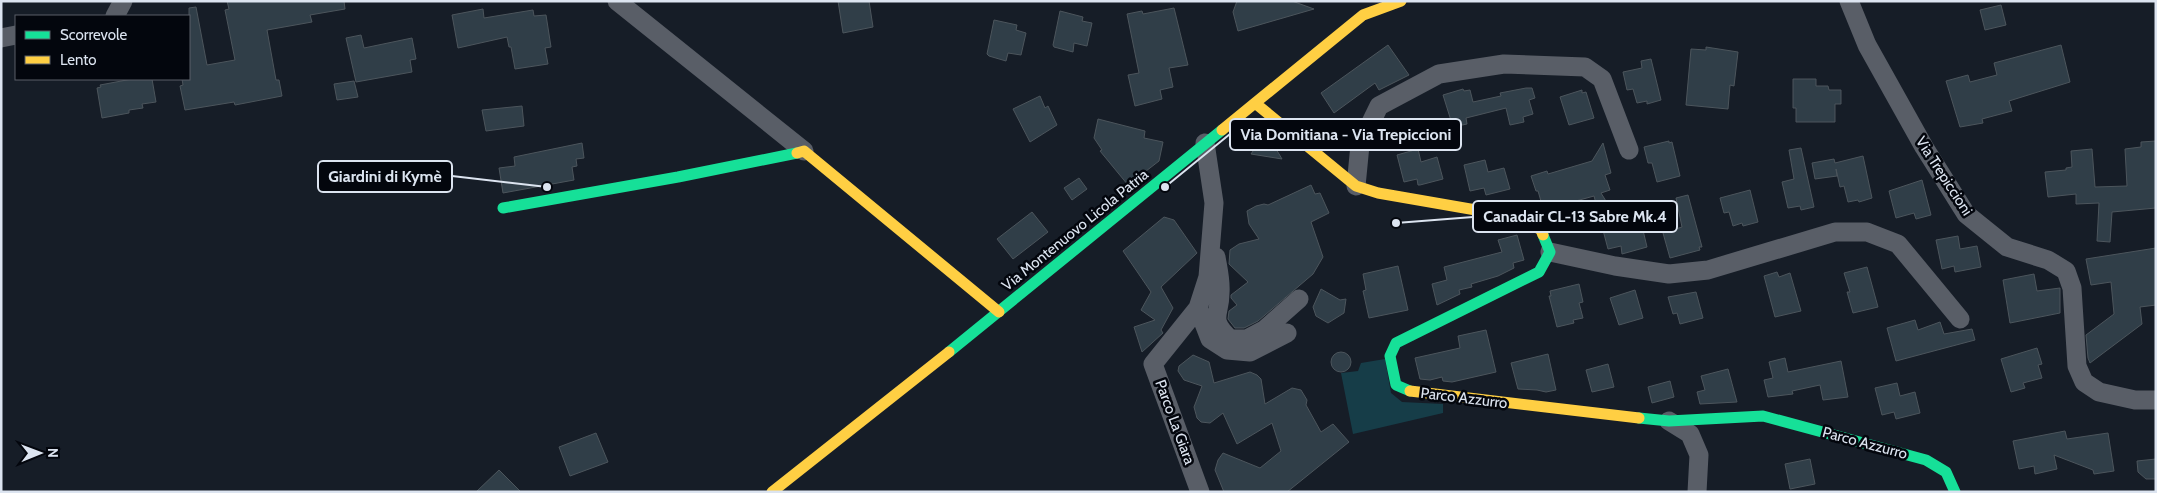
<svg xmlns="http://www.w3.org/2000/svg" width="2157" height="493" font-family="Cabin,sans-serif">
<rect width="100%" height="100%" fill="#161d27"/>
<path fill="#163d48" d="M1385,359L1391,393L1402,402L1443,404V413L1353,434L1341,373L1358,371L1361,363Z"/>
<path fill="#303e48" stroke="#4c555c" d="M227,1H344L345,9L310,15L312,22L267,30L276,80H279L282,96L235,105L234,102L185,110L180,86L183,85L182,79H189V8L196,7L207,65L235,60L225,10L229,9Z
M838,1H869L873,27L843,33Z
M1237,1H1292L1314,9L1238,31L1233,12Z
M2001,5L2006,25L1985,30L1980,10Z
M1174,8L1188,65L1169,68L1173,87L1160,90L1162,99L1135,106L1128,75L1139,73L1127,14L1142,11L1143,14Z
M483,9L484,18L533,10L534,16L546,15L551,47L545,48L548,64L515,69L511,47H509L507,37L458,48L452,15Z
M1060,11L1083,17L1082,21L1092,23L1087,46L1074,43L1073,52L1054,47L1053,45Z
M994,20L1017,25L1016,30L1026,33L1021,55L1008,53L1006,61L989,56L987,54Z
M361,35L364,48L412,38L416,59L410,60L412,72L356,82L346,38Z
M1388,45L1409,75L1379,90L1375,83L1334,113L1321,93Z
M2061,45L2070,82L2009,101L2012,111L1982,119L1983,123L1960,127L1946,81L1968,75L1970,82L1997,75L1994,63Z
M1706,47L1738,52L1734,86L1730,85L1728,109L1686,105L1691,49L1706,50Z
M1651,59L1661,100L1647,104V101L1637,103L1633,89L1627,90L1623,72L1642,68L1641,61Z
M132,79H152L156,102L142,104L143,108L129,110V113L102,118L97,88L101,87L100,85Z
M1793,79H1816V86H1828L1829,90H1841V104H1835V122H1796V108H1793Z
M354,81L358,97L337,100L334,84Z
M1526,88H1532L1535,98L1529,100L1533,114L1523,117L1524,122L1510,125L1506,108L1466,118L1467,124L1453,127L1443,95L1463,89L1464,91L1470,90L1473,102L1501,96L1500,93Z
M1582,90V93L1586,92L1594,118L1569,125L1560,97Z
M1040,96L1045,108L1048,106L1057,125L1030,142L1013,109Z
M522,106L524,126L486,131L482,110Z
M1098,119L1145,131L1144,138L1163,142L1159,161L1128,185L1100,151L1102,150L1094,138Z
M1266,132L1282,159L1251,154Z
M1669,141V143L1672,142L1680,176L1657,182L1652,163H1648L1644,147Z
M2156,141V208L2112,212L2110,242L2097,241L2099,203L2076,204V194L2048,197L2045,172L2066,170V168L2072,167L2071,151L2092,149L2095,187L2127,186L2125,149L2141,147V142Z
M582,143L584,158L576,159L577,166L572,167L574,180L503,193L499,168L515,166L514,157Z
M1603,143L1611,173L1605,175L1610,190L1601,193L1617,219L1622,218L1625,230L1642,226L1647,247L1622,254L1621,246L1608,249L1594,196L1554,207V205L1543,208L1538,191H1536L1531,176L1547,171L1548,174L1592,161Z
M1801,148L1814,207L1801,210L1800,206L1788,208L1782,182L1794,179L1789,150Z
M1418,149L1421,162L1437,157L1443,179L1420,185H1418L1417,179L1404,182L1397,155Z
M1863,156L1872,198L1859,202L1858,200L1848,202L1844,186L1840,187L1836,169L1837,176L1815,179L1812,163L1834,159L1835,163Z
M1485,160L1488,172L1504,168L1510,189L1486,195L1484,188L1470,191L1464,165Z
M1079,178L1087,189L1072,200L1064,188Z
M1922,180L1931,215L1916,219L1914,213L1896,218L1889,191Z
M1311,185L1315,194L1320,193L1329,213L1311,222L1323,257L1313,274L1258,321L1244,328H1235L1228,319L1229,311L1237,305L1231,298V295L1248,282L1229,264L1230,250L1239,244L1259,239L1249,224L1247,211L1256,206L1264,204L1268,205Z
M1750,190L1758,222L1743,226L1742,223L1733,226L1729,212L1724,213L1720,198Z
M1688,195L1702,247H1699L1700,250L1670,258L1663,233L1682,227L1676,198Z
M1032,212L1048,232L1013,259L997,239Z
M1164,217L1174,220L1197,253L1161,287L1173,308L1161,330L1163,333L1142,352L1134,327L1155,320L1141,310L1151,292L1123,251Z
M1517,235L1524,260L1513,263L1514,268L1498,276L1471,284L1472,287L1459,290L1460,294L1437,305L1432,284L1447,280L1444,267L1502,252L1498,240Z
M1958,236L1960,249L1977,246L1981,267L1955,272L1954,266L1942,269L1936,240Z
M2156,248V305L2140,307L2142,324L2090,363L2088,358L2086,335L2114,314L2111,282L2091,285L2086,259Z
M1398,266L1408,310L1369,318L1363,291L1366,290L1363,274Z
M1867,267L1878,307L1853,313L1847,292H1850L1844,273Z
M1777,272L1779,277L1790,273L1801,311L1775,317L1764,276Z
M2034,274L2037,291L2060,288V313L2010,323L2003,280Z
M1579,284L1583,302L1579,303L1583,318L1573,320L1574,323L1557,327L1549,296H1551L1550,291Z
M1321,289L1340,300L1346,299L1344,313L1328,323L1316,316L1313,307Z
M1635,290L1643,318L1619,325L1610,298Z
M1696,292L1703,318L1680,324L1677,313L1673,314L1668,297Z
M1915,320L1918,330L1940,322L1944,334L1972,329L1975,340L1896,361L1887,328Z
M1486,330L1496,372L1452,382L1443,381L1442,377L1430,380L1420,379L1415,358L1460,348L1458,336Z
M2037,348L2042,364L2038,365L2042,378L2023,383L2025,388L2011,392L2001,359Z
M1331 362a10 10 0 1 1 20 0a10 10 0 1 1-20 0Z
M1548,354L1556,390L1546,392L1537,390L1518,389L1511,363Z
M1193,355L1209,362L1214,383L1250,372L1257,375L1261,379L1265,404L1292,388L1301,390L1307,400L1306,405L1321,432L1333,424L1349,442L1287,492H1224L1215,470L1218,460L1223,453L1260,468L1281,451L1272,423L1237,444L1223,413L1210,423L1201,422L1197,418L1194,407L1202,386L1184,380L1178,371L1179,366Z
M1785,358L1788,372L1841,361L1848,397L1823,400L1820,385L1792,391L1793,394L1768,397L1764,380L1773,378L1769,362Z
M1608,364L1614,387L1592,392L1586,370Z
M1728,369L1737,402L1700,404L1697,392L1705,390L1701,376Z
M1670,381L1674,397L1652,403L1648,387Z
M1897,383L1900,396L1915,392L1920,413L1896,419L1894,412L1882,415L1875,388Z
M2065,431L2067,439L2108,433L2114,471L2094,474L2093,470L2054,455L2057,469L2035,474L2034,466L2019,469L2013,441Z
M596,433L608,462L570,476L559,447Z
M1810,459L1815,484L1790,489L1785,464Z
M2156,459V479H2146L2138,472L2137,461Z
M499,470L521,492H476Z"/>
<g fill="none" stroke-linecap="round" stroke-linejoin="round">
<path stroke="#595e67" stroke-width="19" d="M617,1L804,151
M1849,1L1867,45L1924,147L1966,214L2007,247L2048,260L2066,271L2072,288L2077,366L2084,382L2099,392L2135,400H2156
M115,16L123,1
M1,38L16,35
M1356,186L1360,145L1379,106L1439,74L1504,64L1585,67L1602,79L1629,150
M1550,252L1615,266L1669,274L1708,270L1835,232H1867L1898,244L1960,319
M1216,257C1218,269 1221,280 1220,293C1220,316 1208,318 1230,339H1247L1264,330L1299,299
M1198,308L1210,339L1227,350L1250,352L1287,333
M1669,421L1690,434L1699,455L1697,492
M1200,492L1153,364L1198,308L1208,277L1214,203L1205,143"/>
<path stroke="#16e098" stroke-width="11" d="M503,208L678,177L797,153
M949,352L1222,130
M1410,391L1396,385L1390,356L1396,343L1539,272L1550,252L1543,235
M1639,418L1669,421L1763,416L1926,460L1946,472L1955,492"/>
<path stroke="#ffcf43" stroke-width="11" d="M1255,103L1356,186L1378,193L1522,218L1541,230L1543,235
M1222,130L1363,15L1401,1
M797,153L804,151L999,312
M1410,391L1639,418
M772,492L949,352"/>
</g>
<g text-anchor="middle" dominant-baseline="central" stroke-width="5" stroke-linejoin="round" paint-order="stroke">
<g font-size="15" fill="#dce4f0" stroke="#03060d">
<text transform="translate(1944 176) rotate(57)">Via Trepiccioni</text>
<text transform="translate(1075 230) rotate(-39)">Via Montenuovo Licola Patria</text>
<text transform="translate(1464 398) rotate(7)">Parco Azzurro</text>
<text transform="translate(1175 422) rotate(70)">Parco La Giara</text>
<text transform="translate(1865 443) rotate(15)">Parco Azzurro</text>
</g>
</g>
<path fill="none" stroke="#dce4f0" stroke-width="2" d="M1165 187L1230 134M547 187L452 176M1396 223L1473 217"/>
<g fill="#dce4f0" stroke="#03060d" stroke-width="2">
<circle cx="1165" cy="187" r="5"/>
<circle cx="547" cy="187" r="5"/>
<circle cx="1396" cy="223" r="5"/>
</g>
<g fill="#03060d" stroke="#dce4f0" stroke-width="2">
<rect x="1230" y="119" width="231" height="31" rx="5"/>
<rect x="318" y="161" width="134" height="31" rx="5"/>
<rect x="1473" y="201" width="204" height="31" rx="5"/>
</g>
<g font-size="16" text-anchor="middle" font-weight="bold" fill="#dce4f0">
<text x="1346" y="140">Via Domitiana - Via Trepiccioni</text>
<text x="385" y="182">Giardini di Kymè</text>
<text x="1575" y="222">Canadair CL-13 Sabre Mk.4</text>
</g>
<rect width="2157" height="493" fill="none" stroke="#dce4f0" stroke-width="5"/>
<rect x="15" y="15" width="175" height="65" fill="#03060d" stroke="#5a5f68"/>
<rect x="25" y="31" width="25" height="8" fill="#16e098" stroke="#5a5f68"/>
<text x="60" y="40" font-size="15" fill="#dce4f0">Scorrevole</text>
<rect x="25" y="56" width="25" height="8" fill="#ffcf43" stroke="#5a5f68"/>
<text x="60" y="65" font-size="15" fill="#dce4f0">Lento</text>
<g transform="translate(40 453) rotate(89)" stroke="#03060d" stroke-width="4" paint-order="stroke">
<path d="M0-4L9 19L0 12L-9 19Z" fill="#dce4f0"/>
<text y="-8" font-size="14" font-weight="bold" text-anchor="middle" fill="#dce4f0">N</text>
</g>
</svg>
